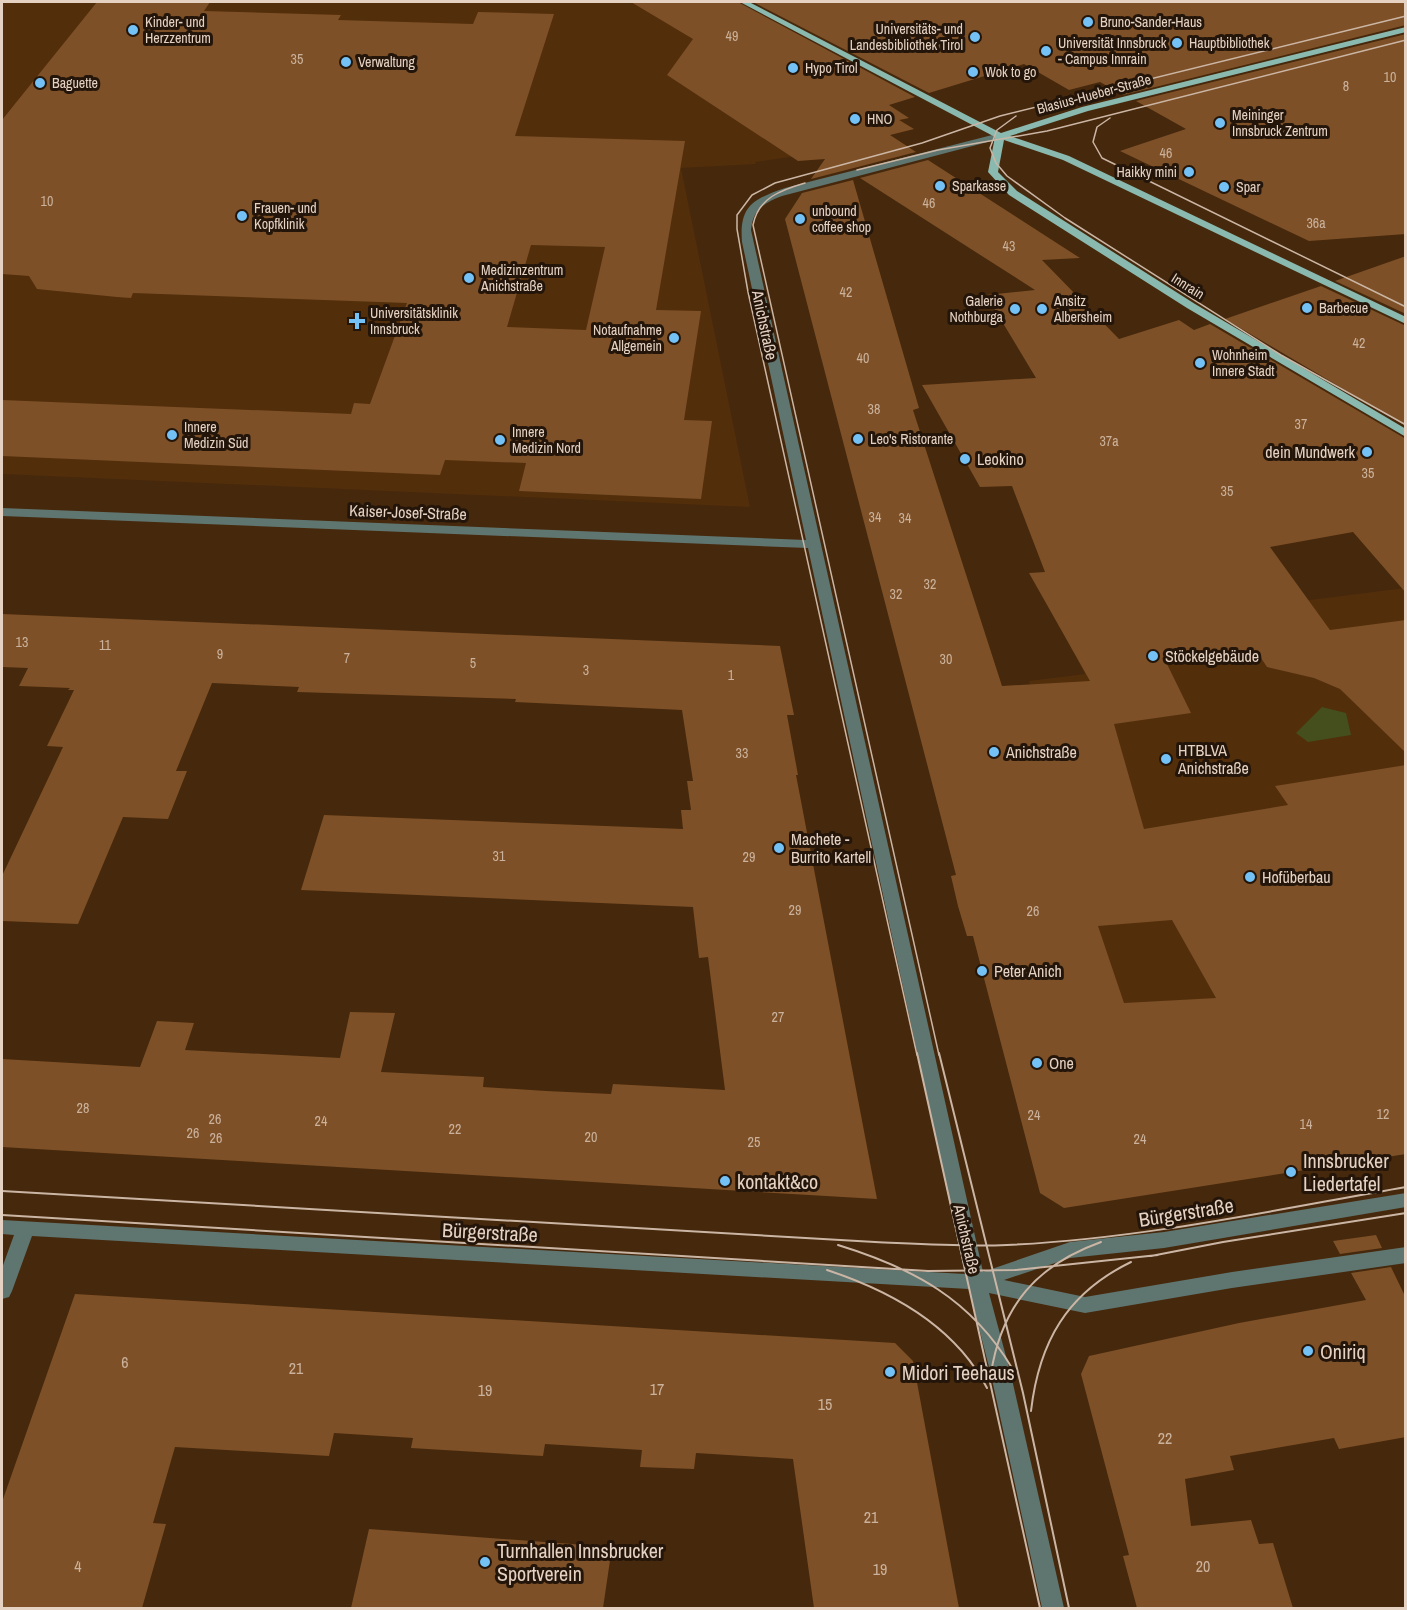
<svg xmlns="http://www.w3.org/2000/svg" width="1407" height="1610" font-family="'Archivo Narrow',sans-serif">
<rect width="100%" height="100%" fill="#46280c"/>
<path fill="#522e0b" d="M2,2H711L909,118L900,120L914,129L818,153L755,162L756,164L681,168L750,507L2,474Z
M1405,588V965L1216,998L993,1012L973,936H967L958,906L951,876L956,875L909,691L1030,685L1029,681L1085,674L1062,631Z"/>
<path fill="#454f1d" d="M1322,707L1346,713L1351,735L1308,742L1296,733Z"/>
<path fill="#7d5027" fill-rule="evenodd" d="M97,2H210L204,11L341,15L338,20L473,24L478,12L554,14L515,136L685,141L656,310L701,311L684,420L712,421L701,499L519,491L526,463L445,460L440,475L2,456V400L351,414L354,403L370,404L407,303L133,293L131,298L117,297L37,289L29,276L2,274V120ZM531,245L605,247L586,330L507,327Z
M631,2H738L915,97L889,105L909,118L899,120L914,129L890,135L916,152L811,179L825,159L798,161L667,75L693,39Z
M753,2H1406V25L1123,95L1100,82L1069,90L1024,64L929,93Z
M1406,34V234L1309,241L1120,151L1186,129L1136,101Z
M928,160L1080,258L1042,260L1119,339L1179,320L1194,330L1210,324L1406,439V593L1353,532L1270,547L1330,630L1406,620V753L1340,689L1314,678L1267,667L1257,652L1167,664L1191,713L1114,724L1144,829L1288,805L1275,786L1406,765V1154L1064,1208L1040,1193L973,936H967L958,906L951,876L956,875L785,219L802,193L853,180L919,408L913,410L1002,686L1090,681L1029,573L1045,572L1012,486L980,487L922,385L1036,378L986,295L1035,290L860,178ZM1172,920L1216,998L1124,1003L1098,926Z
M1406,256V314L1335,281Z
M1321,286L1406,326V426L1225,319Z
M2,614L780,646L794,715H787L798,775H796L877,1199L2,1147V1059L140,1067L157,1021L194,1023L185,1050L340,1058L350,1012L395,1013L381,1072L484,1077L483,1087L546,1091L611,1094L613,1084L725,1090L708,957L699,958L693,907L301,890L324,815L683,829L681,810H691L687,781H693L682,710L515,702L516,699L297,692L299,687L212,683L176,771H187L168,819L123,817L78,924L2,921V876L63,747L47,746L74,690H68L70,688L19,686L28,668L2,667Z
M1376,1235L1382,1248L1340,1254L1333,1241Z
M1391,1267L1404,1294L1406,1293V1437L1339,1449L1334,1438L1230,1456L1234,1470L1185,1479L1191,1526L1251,1520L1259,1544L1273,1543L1293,1608H1137L1123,1556L1129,1555L1081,1374L1089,1356L1239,1323L1366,1300L1351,1273Z
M75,1294L895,1343L913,1361L959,1608H814L793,1459L696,1453L694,1469L640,1467L642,1450L545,1444L543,1456L411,1448L413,1438L334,1433L329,1456L175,1447L153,1523L166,1524L142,1608H2V1502Z
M369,1529L612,1547L603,1608H351Z"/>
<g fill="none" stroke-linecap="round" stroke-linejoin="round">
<path fill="#5f7570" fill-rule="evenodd" d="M1000,133L1003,134V138L782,196C764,203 753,209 751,230L983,1272L1070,1242L1164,1232L1406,1193V1207L1164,1248L1070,1258L1004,1280L1085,1297L1232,1272L1406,1247V1263L1232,1288L1085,1313L989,1293L1011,1375L1064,1608H1042L991,1375L969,1289L32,1236L12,1291L9,1297L2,1299V1268L14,1235L2,1234V1220L965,1274L808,548L2,516V508L806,540L742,242C739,205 754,199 785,188Z"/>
<path fill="#8ab9af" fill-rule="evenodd" d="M740,2H749L1001,133L1082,107L1406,27V32L1088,111L1010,136L1069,156L1406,317V324L1063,160L1004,140L998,172L1017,191L1195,304L1406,429V437L1187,308L1009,195L988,172L995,137Z"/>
<path stroke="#cbb6a5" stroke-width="1.5" d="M1016,116L997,130L990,148L996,163L1007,176L1065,218L1281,355L1406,425
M1110,118L1097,127L1093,142L1102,158L1406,307
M857,170L938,150L1047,131L1406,40
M805,183C781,190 758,198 753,225L939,1055
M917,1055L748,292L737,229V215L752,195L775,183L922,143L1000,116L1406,16"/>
<path stroke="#cbb6a5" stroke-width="2" d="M917,1053L1040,1608
M939,1053L1023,1393L1069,1608
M2,1191L875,1242C919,1244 963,1247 1007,1245C1141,1239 1274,1210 1406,1187
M2,1215L928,1271L1015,1270L1158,1255
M838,1245C913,1268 971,1299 1012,1368
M1151,1256L1223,1242L1406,1213
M827,1270C891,1291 955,1326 987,1388
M991,1373C1002,1305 1037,1265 1101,1242
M1031,1411C1039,1342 1067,1293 1131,1262"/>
</g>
<g fill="#73c1f5" stroke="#23150a" stroke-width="2">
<circle cx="1088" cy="22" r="6"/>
<circle cx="133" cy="30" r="6"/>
<circle cx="975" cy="37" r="6"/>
<circle cx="1177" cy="43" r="6"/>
<circle cx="1046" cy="51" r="6"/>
<circle cx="346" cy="62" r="6"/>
<circle cx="793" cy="68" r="6"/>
<circle cx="973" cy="72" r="6"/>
<circle cx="40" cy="83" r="6"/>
<circle cx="855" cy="119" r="6"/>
<circle cx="1220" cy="123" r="6"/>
<circle cx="1189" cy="172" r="6"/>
<circle cx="940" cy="186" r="6"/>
<circle cx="1224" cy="187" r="6"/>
<circle cx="242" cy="216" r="6"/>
<circle cx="800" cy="219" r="6"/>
<circle cx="469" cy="278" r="6"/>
<circle cx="1307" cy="308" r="6"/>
<circle cx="1015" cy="309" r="6"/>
<circle cx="1042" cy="309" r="6"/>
<path d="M354 312h6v6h6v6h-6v6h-6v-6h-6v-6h6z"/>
<circle cx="674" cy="338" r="6"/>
<circle cx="1200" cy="363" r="6"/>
<circle cx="172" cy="435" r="6"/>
<circle cx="858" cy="439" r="6"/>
<circle cx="500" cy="440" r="6"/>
<circle cx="1367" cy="452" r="6"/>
<circle cx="965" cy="459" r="6"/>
<circle cx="1153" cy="656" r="6"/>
<circle cx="994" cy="752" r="6"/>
<circle cx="1166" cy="759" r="6"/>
<circle cx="779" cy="848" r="6"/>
<circle cx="1250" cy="877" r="6"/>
<circle cx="982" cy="971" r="6"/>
<circle cx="1037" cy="1063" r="6"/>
<circle cx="1291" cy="1172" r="6"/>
<circle cx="725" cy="1181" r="6"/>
<circle cx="1308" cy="1351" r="6"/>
<circle cx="890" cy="1372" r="6"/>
<circle cx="485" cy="1562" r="6"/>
</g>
<g text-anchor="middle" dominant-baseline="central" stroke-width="6" stroke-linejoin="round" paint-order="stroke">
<g font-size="14" fill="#e5d2c3" stroke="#23150a" text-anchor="start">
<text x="145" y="22">Kinder- und<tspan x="145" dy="16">Herzzentrum</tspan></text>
<text x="1100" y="22">Bruno-Sander-Haus</text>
<text x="963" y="29" text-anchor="end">Universitäts- und<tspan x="963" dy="16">Landesbibliothek Tirol</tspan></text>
<text x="1058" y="43">Universität Innsbruck<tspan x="1058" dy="16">- Campus Innrain</tspan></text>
<text x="1189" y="43">Hauptbibliothek</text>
<text x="358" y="62">Verwaltung</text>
<text x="805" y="68">Hypo Tirol</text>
<text x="985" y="72">Wok to go</text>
<text x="52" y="83">Baguette</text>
<text x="1232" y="115">Meininger<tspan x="1232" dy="16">Innsbruck Zentrum</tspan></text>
<text x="867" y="119">HNO</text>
<text x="1177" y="172" text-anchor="end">Haikky mini</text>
<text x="952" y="186">Sparkasse</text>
<text x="1236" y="187">Spar</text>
<text x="254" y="208">Frauen- und<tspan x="254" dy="16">Kopfklinik</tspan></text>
<text x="812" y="211">unbound<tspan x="812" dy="16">coffee shop</tspan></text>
<text x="481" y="270">Medizinzentrum<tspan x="481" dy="16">Anichstraße</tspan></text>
<text x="1003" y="301" text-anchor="end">Galerie<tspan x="1003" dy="16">Nothburga</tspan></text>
<text x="1054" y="301">Ansitz<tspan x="1054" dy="16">Albersheim</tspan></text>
<text x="1319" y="308">Barbecue</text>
<text x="370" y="313">Universitätsklinik<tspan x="370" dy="16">Innsbruck</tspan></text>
<text x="662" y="330" text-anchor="end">Notaufnahme<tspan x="662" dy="16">Allgemein</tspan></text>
<text x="1212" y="355">Wohnheim<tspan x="1212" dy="16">Innere Stadt</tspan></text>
<text x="184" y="427">Innere<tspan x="184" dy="16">Medizin Süd</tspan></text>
<text x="512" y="432">Innere<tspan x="512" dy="16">Medizin Nord</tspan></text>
<text x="870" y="439">Leo's Ristorante</text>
</g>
<g font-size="14" fill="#cbb29c">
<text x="732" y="36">49</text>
<text x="297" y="59">35</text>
<text x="1390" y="77">10</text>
<text x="1346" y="86">8</text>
<text x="1166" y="153">46</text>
<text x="47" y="201">10</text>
<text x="929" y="203">46</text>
<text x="1316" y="223">36a</text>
<text x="1009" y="246">43</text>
<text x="846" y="292">42</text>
<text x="1359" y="343">42</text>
<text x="863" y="358">40</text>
<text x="874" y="409">38</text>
<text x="1301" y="424">37</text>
<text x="1109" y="441">37a</text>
<text x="1368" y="473">35</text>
<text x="1227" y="491">35</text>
<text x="875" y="517">34</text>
<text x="905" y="518">34</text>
<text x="930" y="584">32</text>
<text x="896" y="594">32</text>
<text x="22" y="642">13</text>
<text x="105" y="645">11</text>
<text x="220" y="654">9</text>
<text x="347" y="658">7</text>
<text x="946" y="659">30</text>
<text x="473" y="663">5</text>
<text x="586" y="670">3</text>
<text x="731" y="675">1</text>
<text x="742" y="753">33</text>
<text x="499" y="856">31</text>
<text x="749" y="857">29</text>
<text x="795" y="910">29</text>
<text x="1033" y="911">26</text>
<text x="778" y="1017">27</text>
<text x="83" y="1108">28</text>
<text x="1383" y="1114">12</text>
<text x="1034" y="1115">24</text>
<text x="215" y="1119">26</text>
<text x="321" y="1121">24</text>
<text x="1306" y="1124">14</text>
<text x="455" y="1129">22</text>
<text x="193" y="1133">26</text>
<text x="591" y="1137">20</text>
<text x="216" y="1138">26</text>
<text x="1140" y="1139">24</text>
<text x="754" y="1142">25</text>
</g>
<g font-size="14" fill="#e5d2c3" stroke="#23150a">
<text transform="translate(1094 94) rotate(-15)">Blasius-Hueber-Straße</text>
<text transform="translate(1188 286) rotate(32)">Innrain</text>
</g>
<g font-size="16" fill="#e5d2c3" stroke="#23150a">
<text transform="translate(765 325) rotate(78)">Anichstraße</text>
<text transform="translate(408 512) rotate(2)">Kaiser-Josef-Straße</text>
<text transform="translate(967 1239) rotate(77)">Anichstraße</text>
</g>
<g font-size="16" fill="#e5d2c3" stroke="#23150a" text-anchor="start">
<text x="1355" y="452" text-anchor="end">dein Mundwerk</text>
<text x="977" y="459">Leokino</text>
<text x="1165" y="656">Stöckelgebäude</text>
<text x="1178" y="750">HTBLVA<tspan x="1178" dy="18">Anichstraße</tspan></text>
<text x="1006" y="752">Anichstraße</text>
<text x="791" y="839">Machete -<tspan x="791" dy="18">Burrito Kartell</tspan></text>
<text x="1262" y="877">Hofüberbau</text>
<text x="994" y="971">Peter Anich</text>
<text x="1049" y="1063">One</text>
</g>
<g font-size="16" fill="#cbb29c">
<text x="125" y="1362">6</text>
<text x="296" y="1368">21</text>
<text x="657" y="1389">17</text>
<text x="485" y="1390">19</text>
<text x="825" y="1404">15</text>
<text x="1165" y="1438">22</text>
<text x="871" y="1517">21</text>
<text x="78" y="1566">4</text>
<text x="1203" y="1566">20</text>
<text x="880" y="1569">19</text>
</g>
<g font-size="20" fill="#e5d2c3" stroke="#23150a" text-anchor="start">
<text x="1303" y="1160">Innsbrucker<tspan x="1303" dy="23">Liedertafel</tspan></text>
<text x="737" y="1181">kontakt&amp;co</text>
<text x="1320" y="1351">Oniriq</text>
<text x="902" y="1372">Midori Teehaus</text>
<text x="497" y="1550">Turnhallen Innsbrucker<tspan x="497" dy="23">Sportverein</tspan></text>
</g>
<g font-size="20" fill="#e5d2c3" stroke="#23150a">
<text transform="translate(1186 1212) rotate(-9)">Bürgerstraße</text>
<text transform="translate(490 1232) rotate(3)">Bürgerstraße</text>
</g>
</g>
<rect width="1407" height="1610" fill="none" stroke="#e5d2c3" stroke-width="6"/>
</svg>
